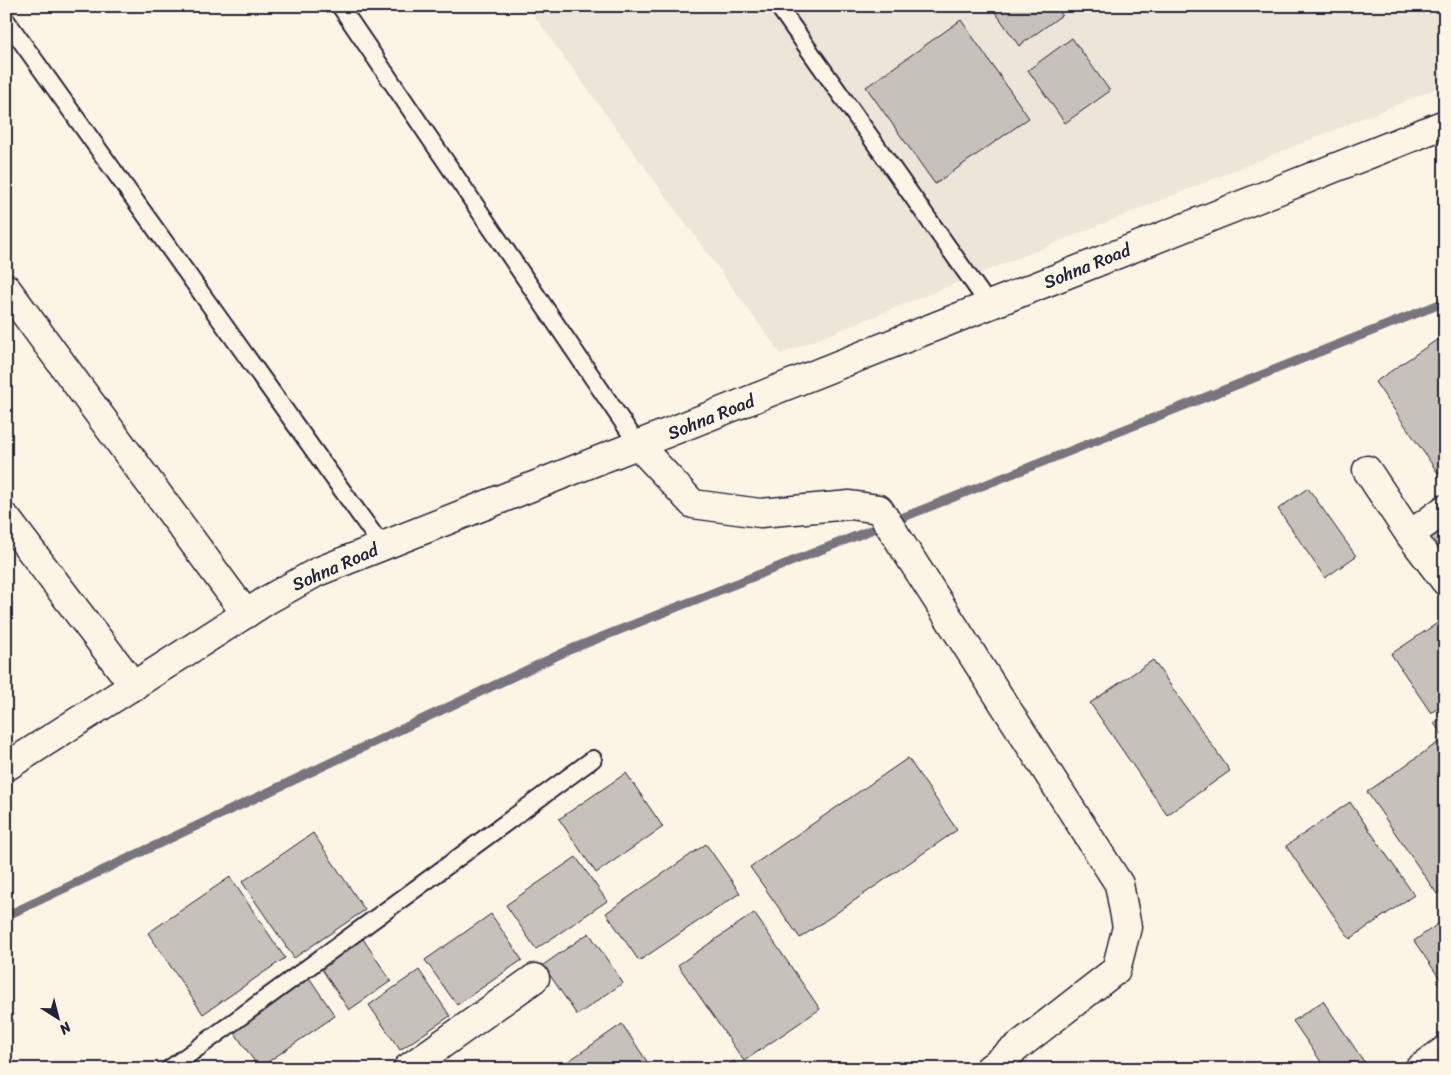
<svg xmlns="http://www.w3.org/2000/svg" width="1451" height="1075" font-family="Sriracha,sans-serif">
<rect width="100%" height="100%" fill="#fcf5e5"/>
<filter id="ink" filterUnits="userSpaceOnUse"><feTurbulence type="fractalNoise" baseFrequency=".02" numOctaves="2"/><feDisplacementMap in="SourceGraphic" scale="10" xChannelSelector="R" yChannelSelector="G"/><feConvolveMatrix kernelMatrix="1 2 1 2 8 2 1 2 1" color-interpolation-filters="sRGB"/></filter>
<g filter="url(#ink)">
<path fill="#ece5d8" d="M527,6H1445V85L781,354Z"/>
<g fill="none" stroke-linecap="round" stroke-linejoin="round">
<path stroke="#78757e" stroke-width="9" d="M6,916L569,650L1445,302"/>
</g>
<path fill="#c6c1bb" stroke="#22223b" d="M991,6H1056L1062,15L1019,46Z
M961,20L1029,118L935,184L866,87Z
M1072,38L1110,91L1065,123L1028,70Z
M1438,339L1445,349V468L1438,473L1375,382Z
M1308,488L1356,556L1325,578L1278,509Z
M1445,523V571L1423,538Z
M1445,618V703L1431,713L1391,654Z
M1153,660L1230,771L1167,815L1090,703Z
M1445,716V739L1434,723Z
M1443,739L1445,888L1437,894L1367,792Z
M908,758L957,830L800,938L750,867Z
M626,773L663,827L596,873L559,819Z
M1350,802L1414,895L1350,939L1286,846Z
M313,833L365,910L294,958L242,882Z
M706,844L740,893L639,961L606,913Z
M576,857L607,901L536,949L506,905Z
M230,877L285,958L203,1014L148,933Z
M754,913L820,1009L744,1061L678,965Z
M491,914L522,960L457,1005L425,960Z
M1442,921L1445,924V986L1414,941Z
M359,933L391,981L349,1010L317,962Z
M589,933L623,983L577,1015L543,965Z
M419,970L450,1016L400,1050L369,1005Z
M306,973L335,1016L259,1068L230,1026Z
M1323,1001L1369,1069H1326L1293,1021Z
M622,1024L652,1069H557Z
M734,1061L739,1069H723Z"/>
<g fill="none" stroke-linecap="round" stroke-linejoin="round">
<g stroke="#22223b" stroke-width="20">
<path id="lane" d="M340,6L639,446
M778,6L989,305
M6,20L382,546
M169,1069L593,759"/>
</g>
<g stroke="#22223b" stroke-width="31">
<path id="street" d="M6,288L246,614
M639,446L693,504L760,513L850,505L879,509L1119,884L1127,927L1116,970L989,1069
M1367,470L1410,535L1445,581
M6,518L134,686
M1410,535L1445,509
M407,1069L535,978
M1419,1069L1445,1050"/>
</g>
<g stroke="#22223b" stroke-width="31">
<path id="secondary" d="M6,767L269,599L317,572L1445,124"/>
</g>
<use href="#lane" stroke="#fcf5e5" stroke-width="16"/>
<use href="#street" stroke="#fcf5e5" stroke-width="28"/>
<use href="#secondary" stroke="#fcf5e5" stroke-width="28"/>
</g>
</g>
<g text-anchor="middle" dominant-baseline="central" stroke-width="4.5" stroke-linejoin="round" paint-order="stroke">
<g font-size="18" fill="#22223b" stroke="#fcf5e5">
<text transform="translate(1087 266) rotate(-22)">Sohna Road</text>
<text transform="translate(711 417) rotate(-22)">Sohna Road</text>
<text transform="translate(335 567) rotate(-24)">Sohna Road</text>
</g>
</g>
<rect width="1451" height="1075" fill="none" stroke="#fcf5e5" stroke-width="25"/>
<rect x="12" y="12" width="1426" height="1050" fill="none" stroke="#22223b" stroke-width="2" filter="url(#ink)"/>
<g transform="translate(58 1018) rotate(144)" stroke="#fcf5e5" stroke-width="4" paint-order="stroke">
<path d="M0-4L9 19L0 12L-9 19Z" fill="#22223b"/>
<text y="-8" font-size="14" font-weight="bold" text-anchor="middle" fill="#22223b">N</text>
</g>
</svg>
